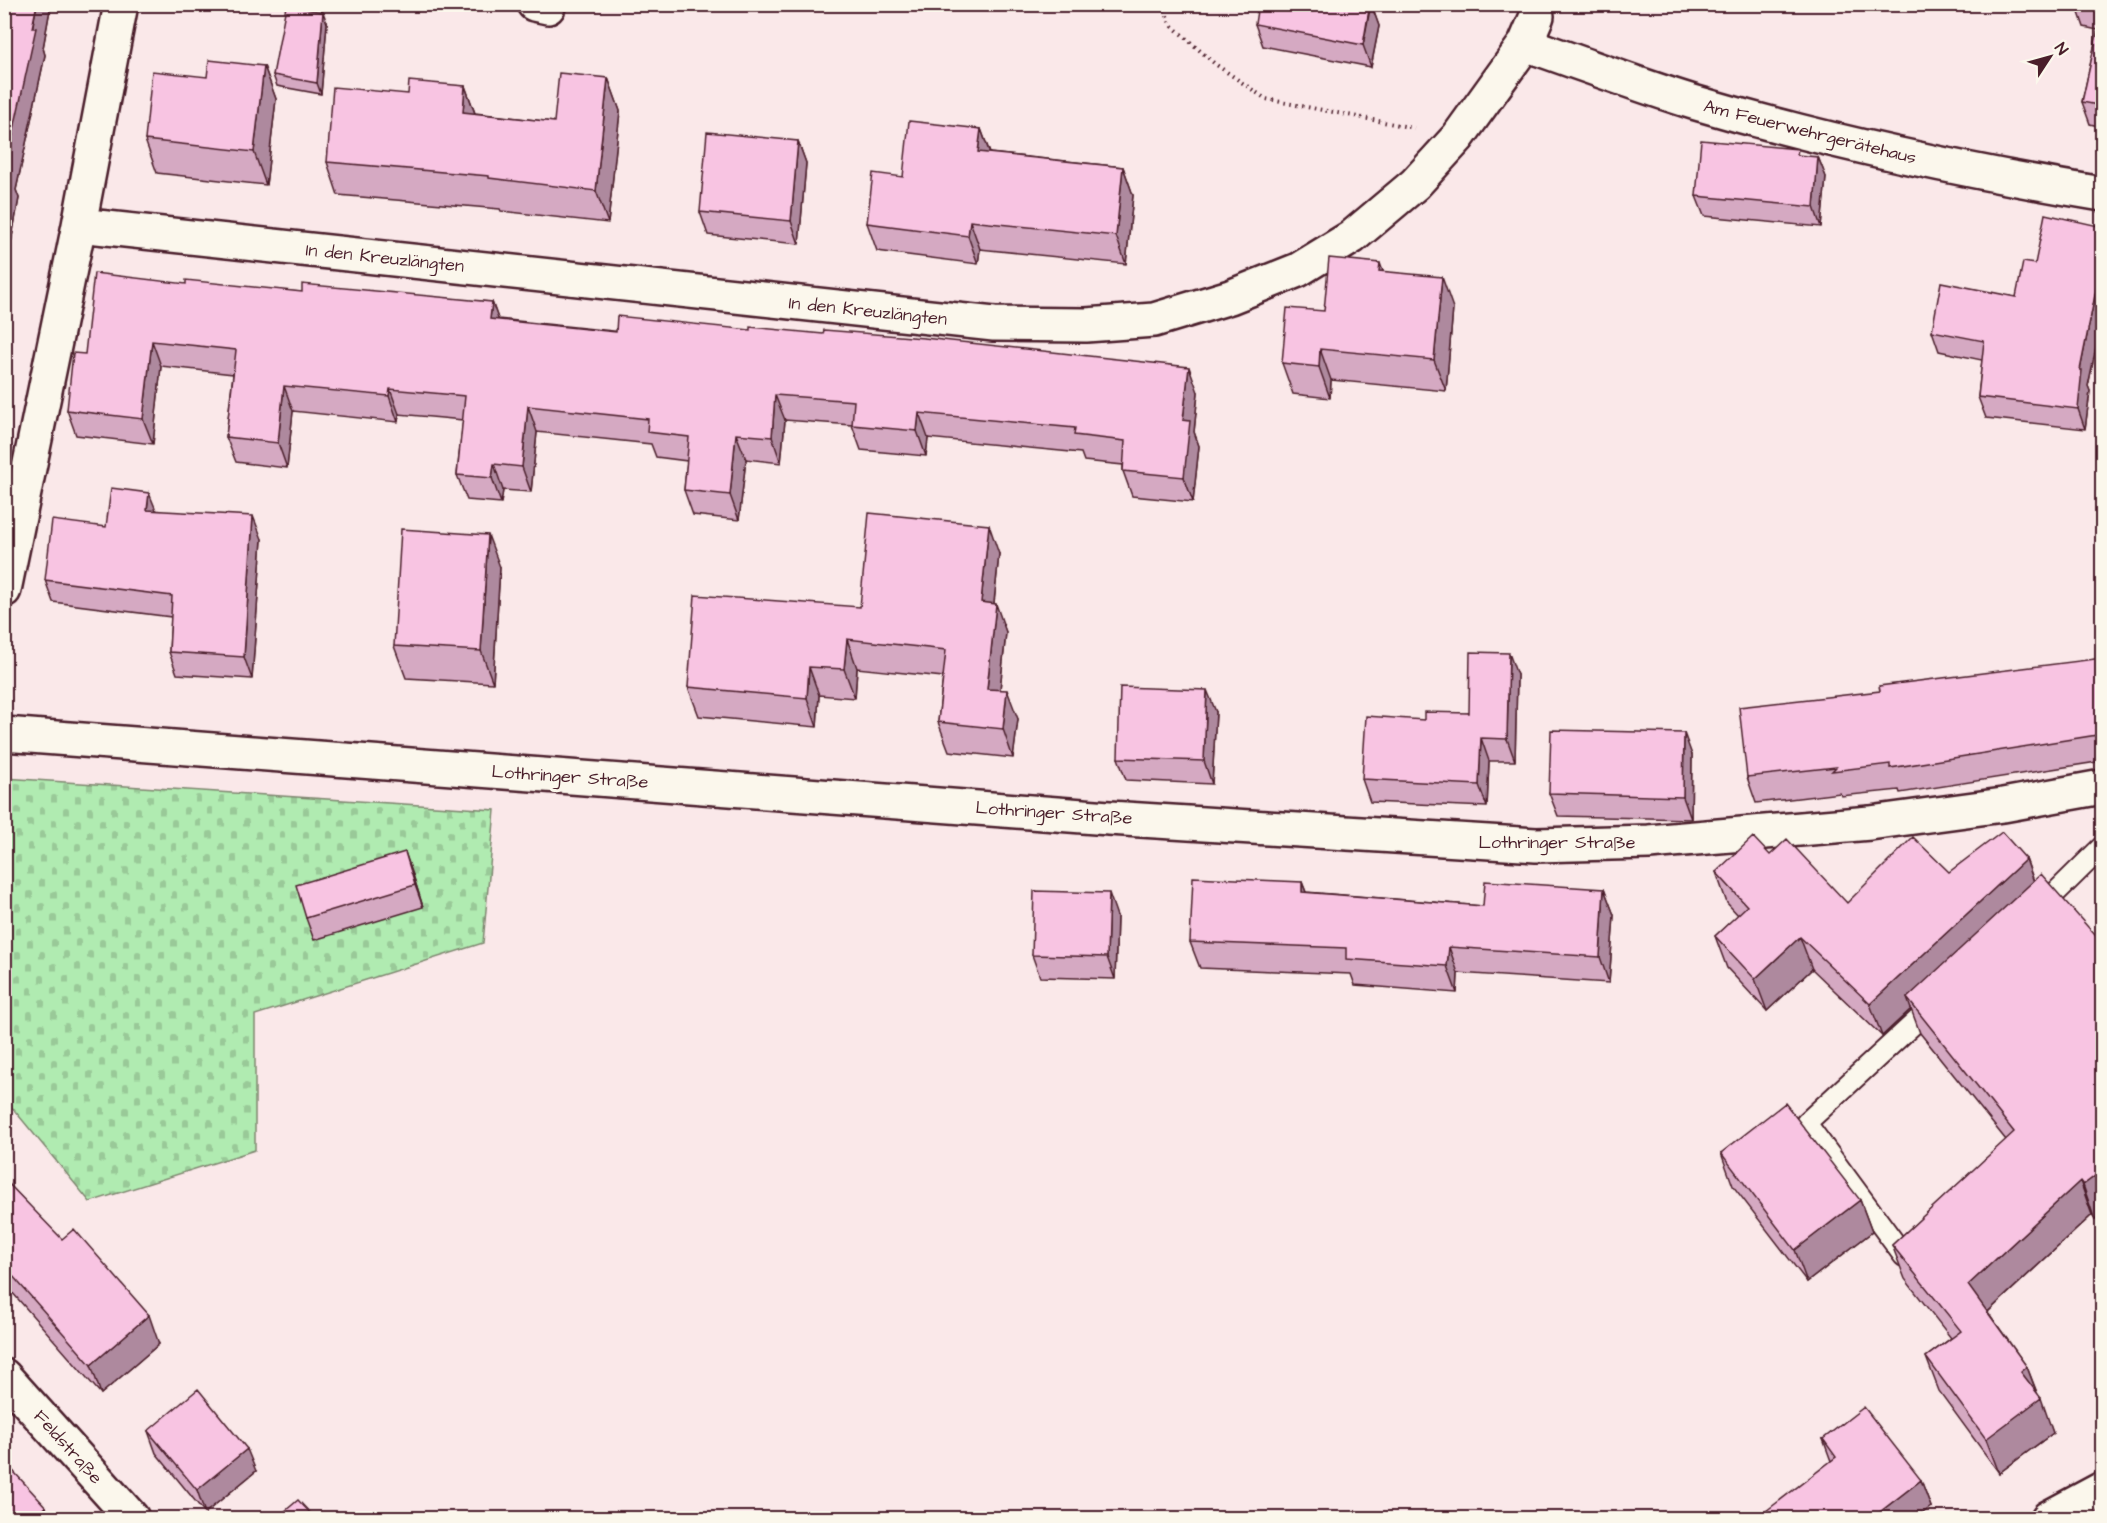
<svg xmlns="http://www.w3.org/2000/svg" width="2107" height="1523" font-family="'Architects Daughter',sans-serif">
<defs>
<pattern id="cemetery-stones" width="16" height="16" patternUnits="userSpaceOnUse" patternTransform="scale(1.5)"><rect width="16" height="16" fill="#b0ebb1"/><path d="M2 7V4a2 2 0 0 1 4 0v3zM10 15v-3a2 2 0 0 1 4 0v3z" fill="#99c998"/></pattern>
</defs>
<rect width="100%" height="100%" fill="#fae8e9"/>
<filter id="ink" filterUnits="userSpaceOnUse"><feTurbulence type="fractalNoise" baseFrequency=".0167" numOctaves="2"/><feDisplacementMap in="SourceGraphic" scale="12" xChannelSelector="R" yChannelSelector="G"/><feConvolveMatrix kernelMatrix="1 2 1 2 8 2 1 2 1" color-interpolation-filters="sRGB"/></filter>
<g filter="url(#ink)">
<path fill="url(#cemetery-stones)" stroke="#7d856e" stroke-width="1.5" d="M4,778L495,810L483,943L255,1015V1150L90,1202L5,1099Z"/>
<g fill="none" stroke-linecap="round" stroke-linejoin="round">
<g stroke="#4a1f2b" stroke-width="24">
<path id="lane" d="M2038,910L2102,847
M1904,1256L1806,1123L1934,1005"/>
</g>
<g stroke="#4a1f2b" stroke-width="38">
<path id="street" d="M534,4L548,7
M1525,44C1581,63 1637,85 1693,102C1828,142 1964,171 2102,194
M79,225L994,324L1086,325L1154,320L1230,297L1298,270L1352,237L1415,184L1458,137L1525,44L1537,16
M4,590L79,225L121,4
M4,1376L132,1518
M2048,1518L2102,1489"/>
</g>
<g stroke="#4a1f2b" stroke-width="38">
<path id="secondary" d="M4,734L1109,818L1536,845L1649,842L1870,823L2003,805L2102,787"/>
</g>
<path stroke="#4a1f2b" stroke-width="4" stroke-dasharray="1.5 4.5" stroke-linecap="butt" d="M1163,4L1170,24L1215,64L1266,99L1414,128"/>
<use href="#lane" stroke="#fbf7ec" stroke-width="20"/>
<use href="#street" stroke="#fbf7ec" stroke-width="33"/>
<use href="#secondary" stroke="#fbf7ec" stroke-width="33"/>
</g>
<path fill="#d5a9c2" stroke="#4a1f2b" stroke-width="1.5" d="M4,4H51L43,48L45,55L16,190L19,198L8,259H5L4,263Z
M1371,4L1379,26L1371,67L1263,46L1255,24Z
M1449,4H1463L1461,9Z
M2076,4H2103V127L2090,124L2082,102L2098,30L2084,27Z
M327,23L321,94L277,86L273,75Z
M264,66L276,99L266,185L157,173L145,140L207,77Z
M608,78L620,111L608,223L501,211L500,209L338,195L327,162L408,94L465,86L475,113L554,122Z
M981,129L990,153L1123,167L1133,195L1126,264L980,249L978,264L877,251L867,223L903,177Z
M798,141L806,163L799,244L708,235L700,212Z
M1818,157L1826,177L1821,227L1704,216L1696,196Z
M2103,227V314L2088,386L2090,391L2085,429L1986,418L1978,397L1982,360L1939,351L1932,331L2016,297L2035,264Z
M1383,271L1453,308L1446,391L1331,380L1330,398L1293,394L1282,363L1324,311Z
M186,284L302,292L492,302L498,319L1198,392L1194,432L1199,446L1193,502L1132,496L1123,471V465L1084,461L1081,453L928,438L926,456L861,450L852,425L785,420L781,463L746,459L739,520L693,515L684,490L687,461L656,457L651,444L537,432L531,492L503,490L501,503L467,500L457,475L463,420L399,414L398,422L293,411L287,468L236,462L226,437L233,374L161,366L153,444L76,435L67,410L85,354Z
M156,510L262,539L252,679L177,674L169,652L171,617L53,602L45,580L106,527Z
M999,554L994,603L1006,632L1000,690L1018,719L1013,758L949,751L938,722L943,677L857,668L855,698L819,695L817,727L699,716L688,687L860,607Z
M500,567L493,683L406,678L394,646Z
M2103,658V761L1900,793L1899,790L1841,796L1840,793L1756,803L1747,777L1880,691Z
M1517,675L1515,761H1489L1487,807L1370,802L1362,779L1424,720L1469,713Z
M1216,712L1212,784L1126,780L1118,758Z
M1692,755L1691,819L1558,816L1549,793Z
M1770,855L1847,903L1949,872L2026,859L2034,881L2103,944V1215L2095,1220L2092,1215L1988,1312L2027,1367L2053,1433L1999,1473L1939,1391L1926,1357L1951,1338L1905,1279L1892,1245L2006,1140L1920,1033L1911,1009L1882,1036L1812,969L1767,1011L1727,968L1715,936L1738,915L1727,903L1716,872Z
M413,875L423,907L314,940L306,918Z
M1302,882L1306,892L1483,906L1604,889L1614,915L1609,983L1458,973L1457,993L1355,985L1351,974L1200,968L1190,942Z
M1117,916L1115,979L1040,977L1032,955Z
M1721,1153L1860,1200L1872,1232L1807,1282L1733,1186Z
M4,1179L159,1344L101,1394L4,1283Z
M148,1431L256,1471L205,1513L156,1453Z
M1823,1439L1921,1480L1931,1507L1831,1461Z"/>
<path fill="#ae899e" stroke="#4a1f2b" stroke-width="1.5" d="M37,4H51L43,48L45,55L16,190L19,198L8,259L4,251L5,170Z
M1371,4L1379,26L1371,67L1363,45Z
M323,12L327,23L321,94L317,83Z
M264,66L276,99L266,185L254,152Z
M608,78L620,111L608,223L596,191Z
M465,86L477,119L463,112Z
M981,129L991,157L978,152Z
M798,141L806,163L799,244L791,221Z
M1818,157L1826,177L1821,227L1814,207Z
M1123,167L1133,195L1126,264L1116,236Z
M970,221L980,249L978,264L968,236Z
M2103,255V314L2088,386L2090,391L2085,429L2078,409L2080,370Z
M1380,263L1391,294L1379,271Z
M1442,277L1453,308L1446,391L1434,360Z
M492,302L501,327L490,319Z
M152,341L161,366L153,444L143,419Z
M1320,349L1331,380L1330,398L1319,367Z
M1189,367L1198,392L1194,432L1199,446L1193,502L1184,477L1183,420Z
M284,386L293,411L287,468L278,443Z
M390,389L399,414L398,422L389,396Z
M775,395L785,420L781,463L772,437Z
M528,406L537,432L531,492L522,467Z
M919,413L928,438L926,456L917,431Z
M736,434L746,459L739,520L730,495Z
M494,464L503,490L501,503L492,478Z
M149,493L158,515L147,510Z
M253,516L262,539L252,679L244,657Z
M989,525L999,554L991,631L981,602Z
M488,535L500,567L493,683L481,651Z
M996,604L1006,632L997,717L987,689Z
M847,639L857,668L855,698L844,669Z
M1509,653L1517,675L1515,761L1507,739Z
M809,667L819,695L817,727L807,698Z
M1007,690L1018,719L1013,758L1003,729Z
M1207,690L1216,712L1212,784L1204,761Z
M1684,733L1692,755L1691,819L1683,797Z
M1481,738L1489,761L1487,807L1479,785Z
M405,852L413,875L423,907L415,885Z
M2026,859L2037,891L1907,998L1911,1009L1882,1036L1870,1004Z
M1302,882L1312,908L1302,892Z
M1604,889L1614,915L1609,983L1600,957Z
M1109,893L1117,916L1115,979L1107,957Z
M1800,937L1812,969L1767,1011L1755,979Z
M1449,947L1458,973L1457,993L1447,966Z
M2103,1170V1215L2095,1220L2083,1185Z
M2080,1181L2092,1215L1980,1319L1968,1285Z
M1860,1200L1872,1232L1807,1282L1795,1250Z
M149,1315L159,1344L101,1394L91,1365Z
M2027,1367L2039,1399L2041,1398L2053,1433L1999,1473L1986,1439L2021,1372Z
M247,1449L256,1471L205,1513L197,1490Z
M1921,1480L1931,1507L1916,1518H1872Z
M46,1507L50,1518H44L41,1511Z"/>
<path fill="#f8c4e2" stroke="#4a1f2b" stroke-width="1.5" d="M4,4H37L32,28H36L5,170L9,171L4,196Z
M1258,4H1370L1363,45L1255,24Z
M2076,4H2103V106L2082,102L2102,11Z
M286,6L323,12L317,83L273,75Z
M209,60L264,66L254,152L145,140L152,71L207,77Z
M559,73L608,78L596,191L489,178V176L327,162L333,87L408,94L409,81L465,86L463,112L554,122Z
M909,121L981,129L978,152L1123,167L1116,236L970,221L968,236L867,223L873,173L903,177Z
M707,132L798,141L791,221L700,212Z
M1701,140L1798,149L1797,155L1818,157L1814,207L1696,196Z
M2045,214L2103,227V255L2080,370H2082L2078,409L1978,397L1984,341L1932,331L1941,282L2016,297L2023,262L2035,264Z
M1329,258L1380,263L1379,271L1442,277L1434,360L1320,349L1319,367L1282,363L1287,308L1324,311Z
M94,273L186,284V280L302,292V284L492,302L490,319L616,332L617,316L750,330V327L823,334L824,330L924,338L1189,367L1183,420L1190,421L1184,477L1123,471L1125,441L1074,435L1075,428L919,413L917,431L852,425L854,401L775,395L772,437L736,434L730,495L684,490L689,437L647,432L648,419L528,406L522,467L494,464L492,478L457,475L465,396L390,389L389,396L284,386L278,443L226,437L236,350L152,341L143,419L67,410L73,353L85,354Z
M111,488L149,493L147,510L253,516L244,657L169,652L172,596L45,580L52,520L106,527Z
M869,513L989,525L981,602L996,604L987,689L1007,690L1003,729L938,722L946,650L847,639L844,669L809,667L807,698L688,687L695,595L860,607Z
M401,529L488,535L481,651L394,646Z
M1470,652L1509,653L1507,739L1481,738L1479,785L1362,779L1366,716L1424,720V712L1469,713Z
M2103,658V734L1890,768V764L1832,771L1836,767L1747,777L1739,707L1880,691L1879,686Z
M1120,687L1207,690L1204,761L1118,758Z
M1551,730L1684,733L1683,797L1549,793Z
M2002,832L2026,859L1870,1004L1800,937L1755,979L1715,936L1747,906L1716,872L1753,837L1770,855L1787,839L1847,903L1913,837L1949,872Z
M405,852L415,885L306,918L296,885Z
M2041,874L2103,944V1170L2083,1185L2080,1181L1968,1285L2027,1367L2021,1372L2041,1398L1986,1439L1926,1357L1961,1331L1892,1245L2014,1132L1907,998Z
M1193,877L1302,882V892L1483,906L1485,881L1604,889L1600,957L1449,947L1447,966L1346,959V948L1190,942Z
M1034,891L1109,893L1107,957L1032,955Z
M1785,1103L1860,1200L1795,1250L1721,1153Z
M4,1179L62,1239L74,1229L149,1315L91,1365L4,1266Z
M198,1389L247,1449L197,1490L148,1431Z
M1864,1407L1921,1480L1872,1518H1757L1836,1457L1823,1439Z
M4,1461L46,1507L41,1511L48,1518H4Z
M298,1500L315,1518H277Z
M2103,1508V1518H2088Z
M1712,1515L1715,1518H1707Z"/>
</g>
<g text-anchor="middle" dominant-baseline="central" stroke-width="6" stroke-linejoin="round" paint-order="stroke">
<g font-size="18" fill="#4a1f2b" stroke="#fbf7ec">
<text transform="translate(1810 132) rotate(14)">Am Feuerwehrgerätehaus</text>
<text transform="translate(385 258) rotate(6)">In den Kreuzlängten</text>
<text transform="translate(868 311) rotate(6)">In den Kreuzlängten</text>
<text transform="translate(570 777) rotate(4)">Lothringer Straße</text>
<text transform="translate(1054 813) rotate(4)">Lothringer Straße</text>
<text x="1557" y="842">Lothringer Straße</text>
<text transform="translate(68 1447) rotate(48)">Feldstraße</text>
</g>
</g>
<rect width="2107" height="1523" fill="none" stroke="#fbf7ec" stroke-width="24"/>
<rect x="12" y="12" width="2083" height="1499" fill="none" stroke="#4a1f2b" stroke-width="2" filter="url(#ink)"/>
<g transform="translate(2050 57) rotate(54)" stroke="#fbf7ec" stroke-width="4.5" paint-order="stroke">
<path d="M0-4.5L10 22L0 15L-10 22Z" fill="#4a1f2b"/>
<text y="-9" font-size="16" font-weight="bold" text-anchor="middle" fill="#4a1f2b">N</text>
</g>
</svg>
